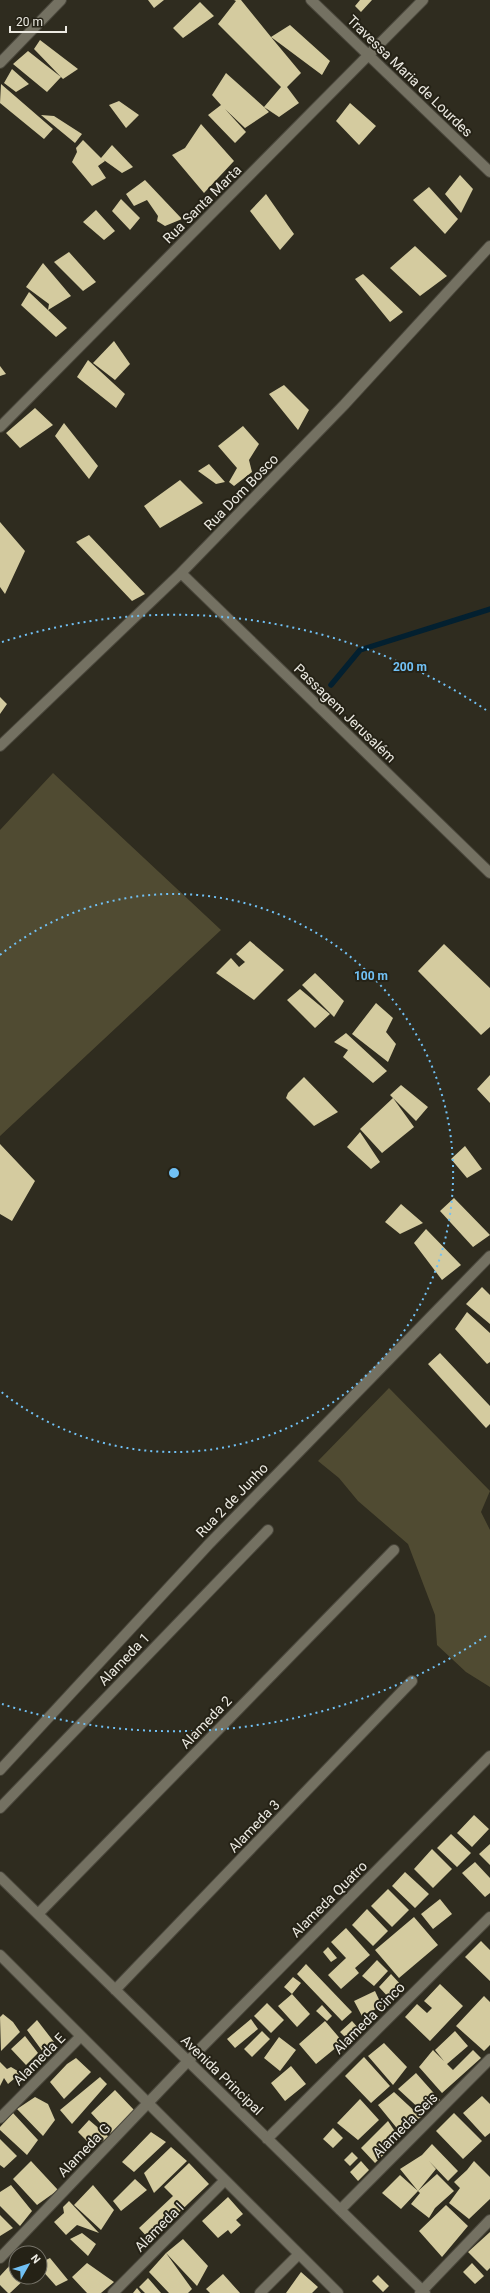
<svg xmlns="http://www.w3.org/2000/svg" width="490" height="2293" font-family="Roboto,sans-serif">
<rect width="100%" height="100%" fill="#2f2c1f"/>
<path fill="#504b32" d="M53,773L221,930L0,1136V830Z
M389,1388L490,1491L481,1512L490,1530V1687L466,1672L437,1645L435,1615L408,1544L358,1501L339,1478L318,1461Z"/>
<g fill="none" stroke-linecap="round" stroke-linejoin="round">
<path stroke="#032030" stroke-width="5.5" d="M331,685L360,650L490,609"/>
</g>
<path fill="#d4cb9f" d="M148,0H164L154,8Z
M234,0H241L271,37L290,25L330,61L322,75L271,37L301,73L287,87L299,103L279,117L264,107L269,112L245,128L225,109L246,132L235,143L208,115L221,105L212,95L226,73L264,107L281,87L218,24L236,1Z
M360,0H372L361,12L355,6Z
M200,2L214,16L183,38L173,28Z
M40,40L78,69L63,79L61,77L47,92L13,64L28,51L61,77L34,49Z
M12,69L29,84L16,92L4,83Z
M1,84L53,129L44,139L0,103Z
M119,101L139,115L126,128L109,105Z
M350,103L376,126L359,145L336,121Z
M41,115L54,116L82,134L75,143Z
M201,124L234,161L204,193L172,155L185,148Z
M83,140L101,158L112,145L133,167L122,173L101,158L105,161L98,166L106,178L92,186L72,162L77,152L76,148Z
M460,175L473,189L461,213L445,194Z
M145,180L182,219L165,226L157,221L158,216L147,200L134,206L126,194Z
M429,187L458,219L445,234L413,200Z
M266,194L294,234L280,250L250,211Z
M121,199L140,218L130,230L112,211Z
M96,210L115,231L104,240L83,222Z
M415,246L447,276L420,296L390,268Z
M69,252L96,282L83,291L54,262Z
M43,263L71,296L48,310L67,328L56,337L21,305L29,292L48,310L49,304L26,287Z
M363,274L403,312L390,322L355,279Z
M114,341L130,364L115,380L93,363Z
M88,360L125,394L116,408L77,377Z
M0,366L6,374L0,376Z
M284,385L309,410L298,430L269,394Z
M35,408L53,425L20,448L6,433Z
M64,423L98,466L89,479L55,436Z
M243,426L259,444L249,460L252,472L234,486L229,482L237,468L218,446Z
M209,464L225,482L216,484L198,471Z
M180,480L203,503L160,528L144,506Z
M0,522L25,551L5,594L0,587Z
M89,535L145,594L132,601L76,542Z
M0,697L7,704L0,714Z
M250,941L284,970L254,1000L216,973L231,958L239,967L245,962L236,954Z
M444,944L490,988V1027L481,1035L418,971Z
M315,973L344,1001L334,1017L302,985Z
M300,989L330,1014L315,1028L287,1000Z
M376,1003L393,1018L386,1032L396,1044L388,1062L352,1034Z
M346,1033L387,1071L373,1083L343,1057L348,1050L334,1042Z
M490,1075V1103L477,1089Z
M304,1077L338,1112L314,1126L286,1098L288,1093Z
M401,1085L428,1107L416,1121L393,1098L414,1127L382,1153L360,1129L393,1098L390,1095Z
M360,1132L380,1162L371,1169L347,1147Z
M0,1144L35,1181L12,1221L0,1214Z
M465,1146L482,1169L467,1178L451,1159Z
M454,1198L490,1235L473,1247L440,1211Z
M401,1204L423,1223L400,1234L385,1222Z
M426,1229L461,1265L442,1280L414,1243Z
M482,1287L490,1295V1324L466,1304Z
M467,1312L490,1333V1362L487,1364L455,1329Z
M440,1353L490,1406V1424L486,1428L428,1364Z
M474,1815L489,1829L472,1847L457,1833Z
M451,1834L471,1853L457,1867L437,1848Z
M490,1844V1865L479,1854Z
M432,1849L452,1869L433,1888L414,1869Z
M475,1862L490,1878V1893L485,1897L462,1873Z
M405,1872L429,1894L415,1908L392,1886Z
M388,1889L409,1910L392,1927L371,1906Z
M440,1899L452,1914L433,1929L421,1914Z
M367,1909L388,1931L373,1946L352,1925Z
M414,1917L438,1945L399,1978L375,1950Z
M346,1928L370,1955L355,1968L359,1973L341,1989L328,1975L346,1958L331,1942Z
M481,1941L490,1950V1981L465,1957Z
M328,1947L337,1958L331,1962L323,1952Z
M377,1960L388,1971L374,1986L362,1976Z
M306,1964L352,2012L342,2021L297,1974Z
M391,1974L402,1986L390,1999L379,1987Z
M293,1977L301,1983L292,1994L284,1987Z
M440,1984L463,2006L430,2041L405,2017L417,2004L427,2013L432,2008L424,2001Z
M375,1991L382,2006L362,2016L354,2001Z
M292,1994L310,2014L297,2027L278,2006Z
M484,1996L490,2002V2045L484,2051L456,2026Z
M267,2003L284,2020L271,2033L254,2016Z
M322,2005L332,2016L327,2021L316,2011Z
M3,2014L13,2022L20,2032L1,2051L0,2017Z
M251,2019L258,2029L235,2048L227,2039Z
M37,2020L54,2042L43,2052L27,2030Z
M325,2021L343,2042L316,2064L299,2044Z
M352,2021L359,2029L348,2040L340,2032Z
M262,2031L270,2039L252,2057L244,2049Z
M455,2031L468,2046L447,2064L453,2070L473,2050L481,2058L442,2093L419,2067L433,2050L444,2061L435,2050Z
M25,2036L38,2053L26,2065L11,2049Z
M279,2037L296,2050L280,2071L264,2058Z
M384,2043L407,2067L393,2085L368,2056Z
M364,2057L390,2086L371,2103L345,2076Z
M76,2058L91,2072L64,2099L50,2082L67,2064Z
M0,2062L7,2069L11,2067L21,2073L8,2084L4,2078L0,2086Z
M291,2066L306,2084L285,2101L271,2083Z
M416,2073L440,2100L423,2112L398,2089Z
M100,2077L107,2084L72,2124L60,2110Z
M115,2090L135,2111L110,2134L91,2113Z
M394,2092L421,2117L400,2132L378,2105Z
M482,2096L490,2104V2133L485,2137L463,2113Z
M35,2097L48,2104L55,2120L43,2136L17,2109Z
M360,2099L379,2120L358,2140L337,2123Z
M13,2113L38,2140L27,2155L0,2130V2127Z
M454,2113L482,2141L463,2159L436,2131Z
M89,2120L109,2137L93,2147L78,2132Z
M388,2121L400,2139L375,2163L361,2148Z
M333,2128L343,2138L333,2148L323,2139Z
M151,2132L166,2142L134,2172L122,2162Z
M0,2139L17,2156L4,2168L0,2165Z
M432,2144L458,2171L448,2181L429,2161L436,2169L418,2191L401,2209L382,2193L400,2175L418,2191L400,2169L422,2155Z
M171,2147L187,2161L154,2193L144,2173Z
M352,2152L358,2158L350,2166L344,2160Z
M31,2161L58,2190L37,2205L13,2179Z
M361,2161L369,2170L358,2181L350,2172Z
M474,2161L490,2177V2199L469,2219L449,2203L460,2188L454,2182L467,2170Z
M189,2163L209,2184L150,2240L139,2228L173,2196L164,2187Z
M437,2174L454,2191L435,2208L429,2218L411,2204L420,2193L418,2191Z
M135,2179L147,2190L121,2211L113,2201Z
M11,2185L32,2211L20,2226L0,2206V2192Z
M93,2185L114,2210L101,2230L74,2205Z
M228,2197L243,2214L236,2220L241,2225L231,2234L228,2230L218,2238L202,2221Z
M69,2201L99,2233L77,2225L66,2235L54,2222L64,2213L63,2207Z
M446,2205L468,2226L442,2257L419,2231Z
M0,2215L13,2228L0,2236Z
M490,2232V2268L487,2271L468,2252Z
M82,2233L96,2244L88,2256L70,2239Z
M183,2239L208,2266L197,2286L166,2253Z
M166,2253L192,2289L188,2293H169L149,2272Z
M50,2258L68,2280L56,2286L40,2268V2263Z
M12,2263L16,2267V2277L26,2278L10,2293H8L0,2285V2276Z
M87,2263L114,2282L101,2293H87L72,2277Z
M472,2263L484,2276L475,2284L463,2272Z
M301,2272L318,2287L312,2293H286Z
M223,2274L240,2293H210L206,2289Z
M378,2275L389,2286L383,2292L372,2281Z
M148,2278L161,2293H145L139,2287Z
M137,2288L141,2293H133Z"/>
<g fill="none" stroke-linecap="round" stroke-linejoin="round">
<g stroke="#4a473c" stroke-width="12">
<path id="minor" d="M311,0L490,172
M0,63L61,0
M0,427L423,0
M181,573L490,873
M0,746L181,573L344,405L490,246
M0,1770L209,1544L490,1256
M0,1808L268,1530
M0,1877L425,2293
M38,1914L394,1550
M0,1955L338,2293
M115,1990L412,1681
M0,2118L81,2036
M267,2139L490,1917
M340,2210L490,2059
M0,2258L188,2061L490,1756
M113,2293L225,2180
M260,2293L299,2254
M420,2293L490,2220"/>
</g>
<use href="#minor" stroke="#747162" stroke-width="10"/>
</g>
<g fill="none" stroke="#71c1f5" stroke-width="2" stroke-dasharray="2 4">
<path d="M0 955A279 279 0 1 1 0 1391"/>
<path d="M486 1636A558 558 0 0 1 2 1704M2 642A558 558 0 0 1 486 710"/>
</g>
<g text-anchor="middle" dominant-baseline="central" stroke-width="4" stroke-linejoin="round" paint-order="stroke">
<g font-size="14" fill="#eceae2" stroke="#252216">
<text transform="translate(410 76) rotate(44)">Travessa Maria de Lourdes</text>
<text transform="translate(202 204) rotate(-45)">Rua Santa Marta</text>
<text transform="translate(241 492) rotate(-46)">Rua Dom Bosco</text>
<text transform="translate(345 713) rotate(44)">Passagem Jerusalém</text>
<text transform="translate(232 1500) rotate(-46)">Rua 2 de Junho</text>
<text transform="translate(124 1659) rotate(-46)">Alameda 1</text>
<text transform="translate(206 1722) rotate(-46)">Alameda 2</text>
<text transform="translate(254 1826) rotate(-46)">Alameda 3</text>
<text transform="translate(329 1899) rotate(-45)">Alameda Quatro</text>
<text transform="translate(369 2018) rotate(-45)">Alameda Cinco</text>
<text transform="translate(39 2059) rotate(-45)">Alameda E</text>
<text transform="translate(222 2075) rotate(44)">Avenida Principal</text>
<text transform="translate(405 2125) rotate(-45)">Alameda Seis</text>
<text transform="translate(84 2150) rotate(-46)">Alameda G</text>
<text transform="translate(159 2227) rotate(-45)">Alameda I</text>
</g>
</g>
<circle cx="174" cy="1173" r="6" fill="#71c1f5" stroke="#252216" stroke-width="2"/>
<g font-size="12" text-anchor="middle" font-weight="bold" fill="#71c1f5" stroke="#252216" stroke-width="4" stroke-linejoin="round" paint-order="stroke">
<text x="410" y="671">200 m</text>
<text x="371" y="980">100 m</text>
</g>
<g transform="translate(28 2265) rotate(51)"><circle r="19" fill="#252216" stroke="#757268"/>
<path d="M0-3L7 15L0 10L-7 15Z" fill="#71c1f5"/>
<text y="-6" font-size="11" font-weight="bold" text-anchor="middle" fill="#eceae2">N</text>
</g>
<path d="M10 26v6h56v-6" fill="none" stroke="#eceae2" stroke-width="2"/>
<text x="16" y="26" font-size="12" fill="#eceae2" stroke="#252216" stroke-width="3" paint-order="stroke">20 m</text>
</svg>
